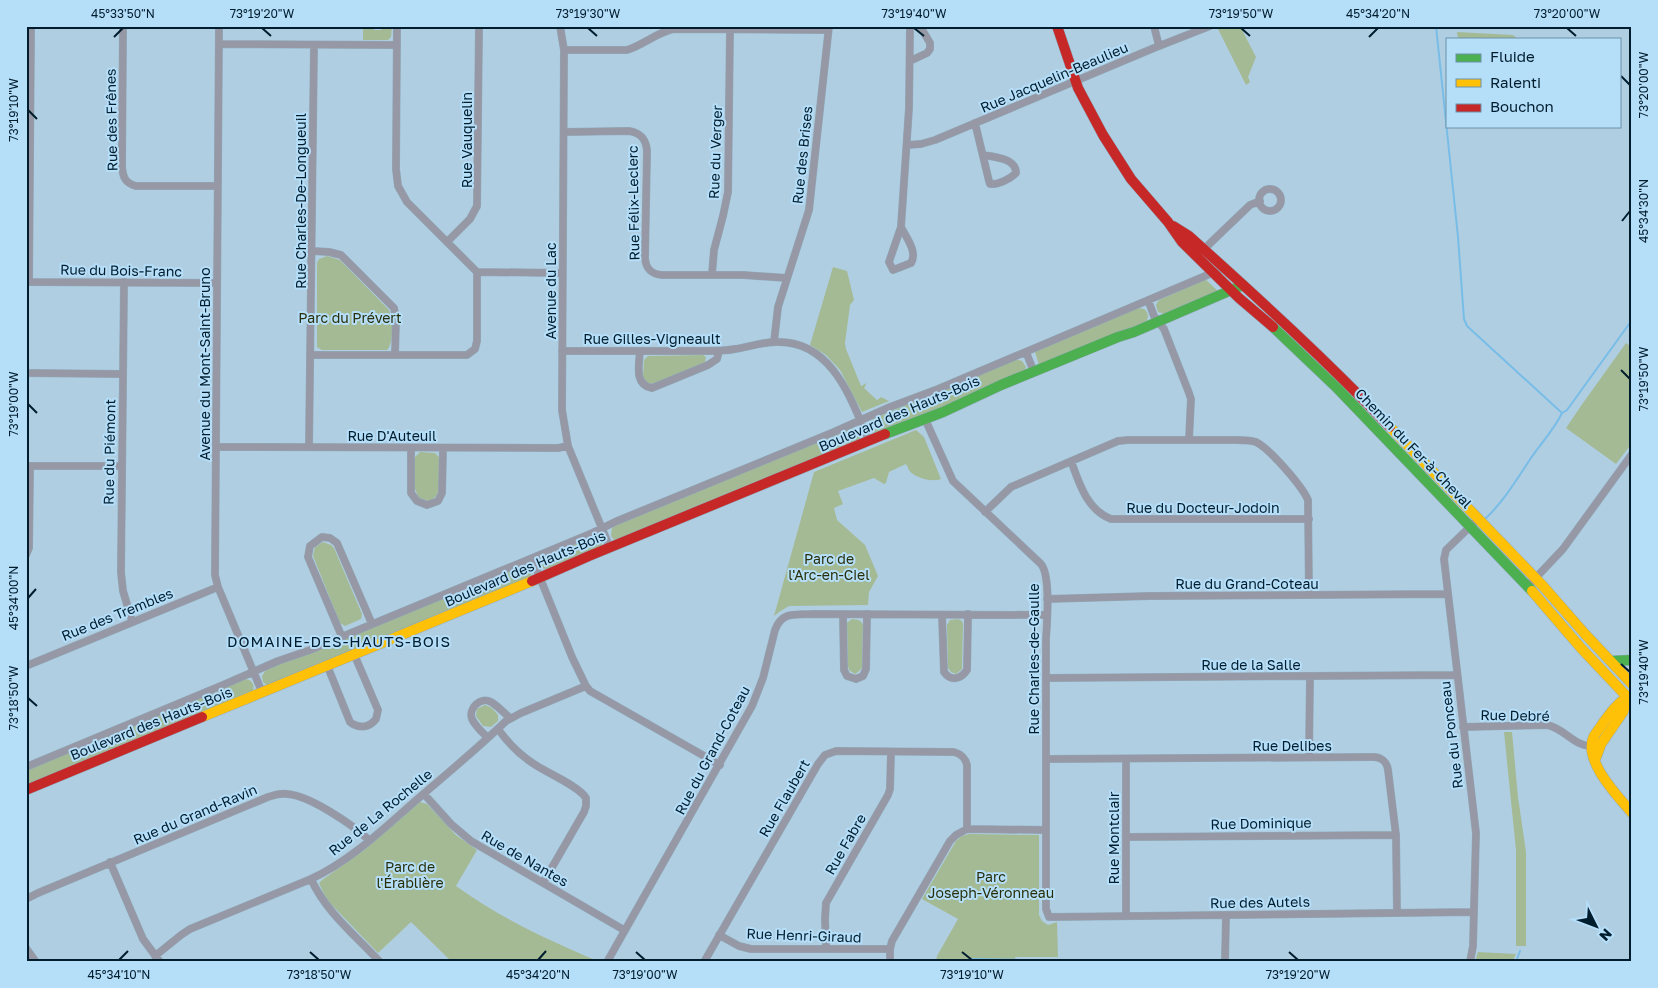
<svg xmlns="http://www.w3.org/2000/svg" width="1658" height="988" font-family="'Golos Text',sans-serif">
<rect width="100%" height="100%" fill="#b0cee2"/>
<path fill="#a4ba94" d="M363,26H374V30H381V26H392L391,37L388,40H363Z
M1223,26H1240L1256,57L1248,77L1250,82L1246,85L1218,29Z
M1457,32L1513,35L1518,39H1458Z
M327,256L340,260L389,310C393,318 394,343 387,350H322L317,347V263L319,259Z
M833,267L847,271L854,300L850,305L845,343L846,349L861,386L867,383L864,388L877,400L881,397L889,401L862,412L840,370L826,355L810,345Z
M1205,279L1219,292L1165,314L1158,312L1156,305L1159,300Z
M1138,308L1144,309C1149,313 1149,318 1145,323L1039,365L1035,352L1037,350Z
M1626,343L1632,347V443L1616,464L1566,428L1583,403Z
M703,355L706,357L705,362L703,364L654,384L647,383L643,377L644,360L648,356Z
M1015,359L1022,361L1026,367L1025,370L1021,374L880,433H872L868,429L869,422L875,418Z
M849,428H853L859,432L860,439L858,441L615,541L611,536L612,528L617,525Z
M916,430L924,437L941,479C933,482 920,479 913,474C909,472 908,467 906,464L889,472L886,483L884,484L874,478L838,491L843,504L834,508L837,520L865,545L878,576L869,592L868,605L789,606L779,612L774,616L814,472Z
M420,452L435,453L439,457C439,471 445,496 429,501L419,498L415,489V457Z
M595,535H598C602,539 603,542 601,548L546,570L540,565V562L543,556Z
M323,542L331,545L334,548L362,614L361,619L345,626L340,623L313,556L315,547Z
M523,564C531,564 534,570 530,577L268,686L263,682L262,676L266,670Z
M852,619L859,620L863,624L862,668L858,672L855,674L849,670L848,666L847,623Z
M958,619L962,621L963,624L962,669L956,674L951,672L948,668L947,625L950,620Z
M244,679C252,679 256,685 252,693L26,787V769Z
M485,705L492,708L498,715V721L491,727L483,726L476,716L477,709Z
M1504,732H1512L1518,797L1526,852V946H1516V850Z
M420,802L427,804L456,835L477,850L456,886C502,919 548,940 600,962H452L411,922L378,953L330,903L324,894L319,883L322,880L363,851Z
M969,834L1039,835V915L1042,921L1048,925L1057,922L1058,957H1015L1016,962H936L937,956L958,919L922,899L956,841L962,836Z
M1478,952L1516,954L1512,962H1475Z"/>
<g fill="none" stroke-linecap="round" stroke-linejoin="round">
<path stroke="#78bde7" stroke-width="2" d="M1436,26L1458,237L1464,319L1467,326L1562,413L1567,410L1632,320
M1486,518C1504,501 1517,479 1531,458C1541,443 1554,430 1562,413
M965,962L970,959L1025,960
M1516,962L1520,951"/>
<g stroke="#91aaba" stroke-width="8">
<path id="street" d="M123,26L122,167C123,177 125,183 136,186H217
M219,26L215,575L218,587L262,692
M397,26L396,169L398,186L407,202L477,272L562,273
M560,26L564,50L562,410L568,446L610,548
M1154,26L1159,46
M219,44L397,45
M564,50H627C643,45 656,33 673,29L828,30
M910,61L927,53L930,49V43L920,26
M975,123L989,181L990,184C998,185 1010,179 1016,173C1016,158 994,157 983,155
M564,132L629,131C641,133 646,139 647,151L645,258C646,269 651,274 662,275H743L787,278
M907,145L921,144L935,140L1154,48L1210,26
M1259 200a11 11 0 1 1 22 0a11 11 0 1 1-22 0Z
M901,227C906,237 918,252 911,263L893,270L889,262L901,227L909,108L910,26
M447,242L470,219L477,206L479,26
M313,251L329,252L341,255L394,308L396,319L395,355
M1202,251L1250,205L1260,201
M712,274L714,250L723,216L728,192L730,29
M27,282L216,283
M29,282L31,26
M124,282L121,572L123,591L132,621
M1148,300L1154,316L1164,329L1189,393L1191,399L1189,440
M774,342L778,307L809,210L829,26
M562,351H704C715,351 725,351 735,349C749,347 762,342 776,342C832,340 851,399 869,441
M640,351C639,365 634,385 652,388L708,365L717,359L719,351
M1026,352L1034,372
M312,355H467L475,349L477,341V272
M26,373L122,374
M925,419L953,481L1041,564C1051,576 1047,623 1046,639V909L1049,917L1474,912
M216,447L558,448L568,446
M309,447L314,45
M411,448V493L417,501L427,505L438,501L442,493L443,448
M1071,461C1079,483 1087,510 1111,519H1309
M26,466H121
M985,512L1011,487L1118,441L1128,440H1236C1243,440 1250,440 1256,442C1270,449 1302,486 1308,500L1309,595
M26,555L29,548L30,466
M532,558L572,657L586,686L590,691L720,765
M1528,586L1563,549L1632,454
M1047,599L1150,596L1447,594
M843,615L844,670L847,676L856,679L863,676L866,669L867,614
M942,615L944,672C951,682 961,679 967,670L968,614
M342,637L308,557L310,546L322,537L330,538L337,543L372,624
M327,665L350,722C359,729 369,728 376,719L378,710L354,654
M26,666L218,587
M1046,678L1457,675
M1463,727L1547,725C1564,728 1575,747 1592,746
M498,729C508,743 520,755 534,764C547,773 579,786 586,798V806L584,812L543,883
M488,738C483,733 475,726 472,719C468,708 481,696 491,702C498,706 504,713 510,718
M1309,757L1310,676
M1046,759L1373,757C1381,757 1387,762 1388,770L1396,835L1397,913
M1126,759V916
M26,767L223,685L278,661L310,650L590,534L617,521L834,432L890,407L938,389L1224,268
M424,794L451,824L471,841L624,930
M1126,837L1396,835
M110,862L143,939L160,962
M311,879C326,912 355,935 380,962
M26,899L38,893L268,797C274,795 281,793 287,794C309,795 353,825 369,840
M719,935L739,946L751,949H890
M26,948L36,962
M826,949L825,919L826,903L888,795L890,789L891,752
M155,956L181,935L190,929L311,879C350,861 382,830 413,803C444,776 476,750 506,721L521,713L586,686
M607,962L752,706L763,678L775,630C782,611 795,615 813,614L1047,615
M704,962L818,764L825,755L836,751L954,752C961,754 965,757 967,765V829
M890,962V949L892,941L950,841L956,835L967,829L1046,830
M1225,962L1226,915
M1470,962L1473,946L1476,833L1444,559L1446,550L1478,519"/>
</g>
<g stroke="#91aaba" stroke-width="11">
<path id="fast" d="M1273,327L1337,388L1532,591
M885,434L943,412L1001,385L1118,337L1134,332L1243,285
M1611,661L1632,660"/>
</g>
<g stroke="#91aaba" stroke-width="11">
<path id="slow" d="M1390,427L1543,586L1585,634L1632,684
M1532,591L1581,648L1632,702
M1627,697C1617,704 1611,712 1603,723C1601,727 1597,731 1594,736C1582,760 1618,796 1632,813
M202,717L532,581
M1595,760L1601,744L1623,712L1628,696"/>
</g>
<g stroke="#91aaba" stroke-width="11">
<path id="jam" d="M1057,26L1078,88L1103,135L1131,179L1168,222L1182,242L1239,298L1273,327
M1173,226L1189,236C1258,298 1326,360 1390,427
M532,581L589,556L885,434
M26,790L202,717"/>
</g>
<use href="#street" stroke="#9698a5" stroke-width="7"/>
<use href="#fast" stroke="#4caf50" stroke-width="10"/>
<use href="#slow" stroke="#ffc107" stroke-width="10"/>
<use href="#jam" stroke="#c62828" stroke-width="10"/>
</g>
<path fill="none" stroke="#001d2e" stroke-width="2" d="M262,28L271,36M588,28L597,36M914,28L924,36M1241,28L1250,36M1567,28L1576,36M114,37L123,28M1369,37L1378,28M1621,76L1630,85M28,110L37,119M1622,221L1630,211M1621,370L1630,379M28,404L37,413M28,598L36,589M1621,664L1630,672M28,698L37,706M310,952L319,960M636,952L645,960M962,952L972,960M1289,952L1298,960M119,960L128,951M538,960L546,951"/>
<g text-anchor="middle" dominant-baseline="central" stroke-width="4" stroke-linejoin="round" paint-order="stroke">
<g font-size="14" fill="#001d2e" stroke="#b5def9">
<text transform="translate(1054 77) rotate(-23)">Rue Jacquelin-Beaulieu</text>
<text transform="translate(111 120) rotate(-91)">Rue des Frênes</text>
<text transform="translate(466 140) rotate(-90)">Rue Vauquelin</text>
<text transform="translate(715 152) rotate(-88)">Rue du Verger</text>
<text transform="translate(802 155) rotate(-84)">Rue des Brises</text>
<text transform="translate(300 201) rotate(-90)">Rue Charles-De-Longueuil</text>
<text transform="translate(633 203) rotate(-91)">Rue Félix-Leclerc</text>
<text transform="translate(121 270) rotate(1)">Rue du Bois-Franc</text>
<text transform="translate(550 291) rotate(-90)">Avenue du Lac</text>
<text x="652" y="338">Rue Gilles-Vigneault</text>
<text transform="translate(204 364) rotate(-90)">Avenue du Mont-Saint-Bruno</text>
<text transform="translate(899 413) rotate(-23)">Boulevard des Hauts-Bois</text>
<text x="392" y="435">Rue D'Auteuil</text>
<text transform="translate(1414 448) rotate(46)">Chemin du Fer-à-Cheval</text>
<text transform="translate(109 452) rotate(-89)">Rue du Piémont</text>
<text x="1203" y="507">Rue du Docteur-Jodoin</text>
<text transform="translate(525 568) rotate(-23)">Boulevard des Hauts-Bois</text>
<text x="1247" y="583">Rue du Grand-Coteau</text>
<text transform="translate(117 614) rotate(-22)">Rue des Trembles</text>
<text transform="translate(1033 659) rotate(-90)">Rue Charles-de-Gaulle</text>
<text x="1251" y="664">Rue de la Salle</text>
<text transform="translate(1515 715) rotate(1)">Rue Debré</text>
<text transform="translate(151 723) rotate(-22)">Boulevard des Hauts-Bois</text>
<text transform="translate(1451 735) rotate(-97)">Rue du Ponceau</text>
<text x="1292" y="745">Rue Delibes</text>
<text transform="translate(712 750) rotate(-62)">Rue du Grand-Coteau</text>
<text transform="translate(784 798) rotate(-60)">Rue Flaubert</text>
<text transform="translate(380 812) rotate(-39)">Rue de La Rochelle</text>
<text transform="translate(195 814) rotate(-23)">Rue du Grand-Ravin</text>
<text transform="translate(1261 823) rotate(-1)">Rue Dominique</text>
<text transform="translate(1113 838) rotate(-90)">Rue Montclair</text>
<text transform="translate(845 844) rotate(-60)">Rue Fabre</text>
<text transform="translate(525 858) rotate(30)">Rue de Nantes</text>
<text transform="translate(1260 902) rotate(-1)">Rue des Autels</text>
<text transform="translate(804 935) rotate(2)">Rue Henri-Giraud</text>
</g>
<g font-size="14" fill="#282e08" stroke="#b5def9">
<text x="350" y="317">Parc du Prévert</text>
<text x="829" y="558">Parc de<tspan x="829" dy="16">l'Arc-en-Ciel</tspan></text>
<text x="410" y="866">Parc de<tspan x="410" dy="16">l'Érablière</tspan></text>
<text x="991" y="876">Parc<tspan x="991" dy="16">Joseph-Véronneau</tspan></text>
</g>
<g font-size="15" letter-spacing="1" fill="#001d2e" stroke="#b5def9">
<text x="339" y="641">DOMAINE-DES-HAUTS-BOIS</text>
</g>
</g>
<rect width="1658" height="988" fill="none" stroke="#b5def9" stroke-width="55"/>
<rect x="1446" y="38" width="175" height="90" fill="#b5def9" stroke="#6d91a8"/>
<rect x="1456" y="54" width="25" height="8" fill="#4caf50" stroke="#6d91a8"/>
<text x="1490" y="62" font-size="15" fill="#001d2e">Fluide</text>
<rect x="1456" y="79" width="25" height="8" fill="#ffc107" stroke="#6d91a8"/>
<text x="1490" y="88" font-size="15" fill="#001d2e">Ralenti</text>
<rect x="1456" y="104" width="25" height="8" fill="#c62828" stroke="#6d91a8"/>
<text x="1490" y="112" font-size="15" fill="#001d2e">Bouchon</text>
<g transform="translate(1596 926) rotate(132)" stroke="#b5def9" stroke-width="4" paint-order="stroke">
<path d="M0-4L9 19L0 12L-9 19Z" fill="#001d2e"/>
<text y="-8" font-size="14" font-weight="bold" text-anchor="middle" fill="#001d2e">N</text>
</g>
<rect x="28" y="28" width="1602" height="932" fill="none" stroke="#001d2e" stroke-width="2"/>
<g font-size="12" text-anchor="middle" fill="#001d2e">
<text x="123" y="18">45°33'50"N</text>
<text x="262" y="18">73°19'20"W</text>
<text x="588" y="18">73°19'30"W</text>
<text x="914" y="18">73°19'40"W</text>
<text x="1241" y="18">73°19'50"W</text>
<text x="1378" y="18">45°34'20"N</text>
<text x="1567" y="18">73°20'00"W</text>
<text transform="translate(1644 85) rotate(-90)" y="4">73°20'00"W</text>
<text transform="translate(14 110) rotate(-90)" y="4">73°19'10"W</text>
<text transform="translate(1644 211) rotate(-90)" y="4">45°34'30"N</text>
<text transform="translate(1644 379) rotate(-90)" y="4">73°19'50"W</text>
<text transform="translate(14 404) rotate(-90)" y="4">73°19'00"W</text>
<text transform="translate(14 598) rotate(-90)" y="4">45°34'00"N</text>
<text transform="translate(1644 672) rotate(-90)" y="4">73°19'40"W</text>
<text transform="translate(14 698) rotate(-90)" y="4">73°18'50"W</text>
<text x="119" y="979">45°34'10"N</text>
<text x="319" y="979">73°18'50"W</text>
<text x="538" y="979">45°34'20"N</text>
<text x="645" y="979">73°19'00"W</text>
<text x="972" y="979">73°19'10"W</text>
<text x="1298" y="979">73°19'20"W</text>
</g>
</svg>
